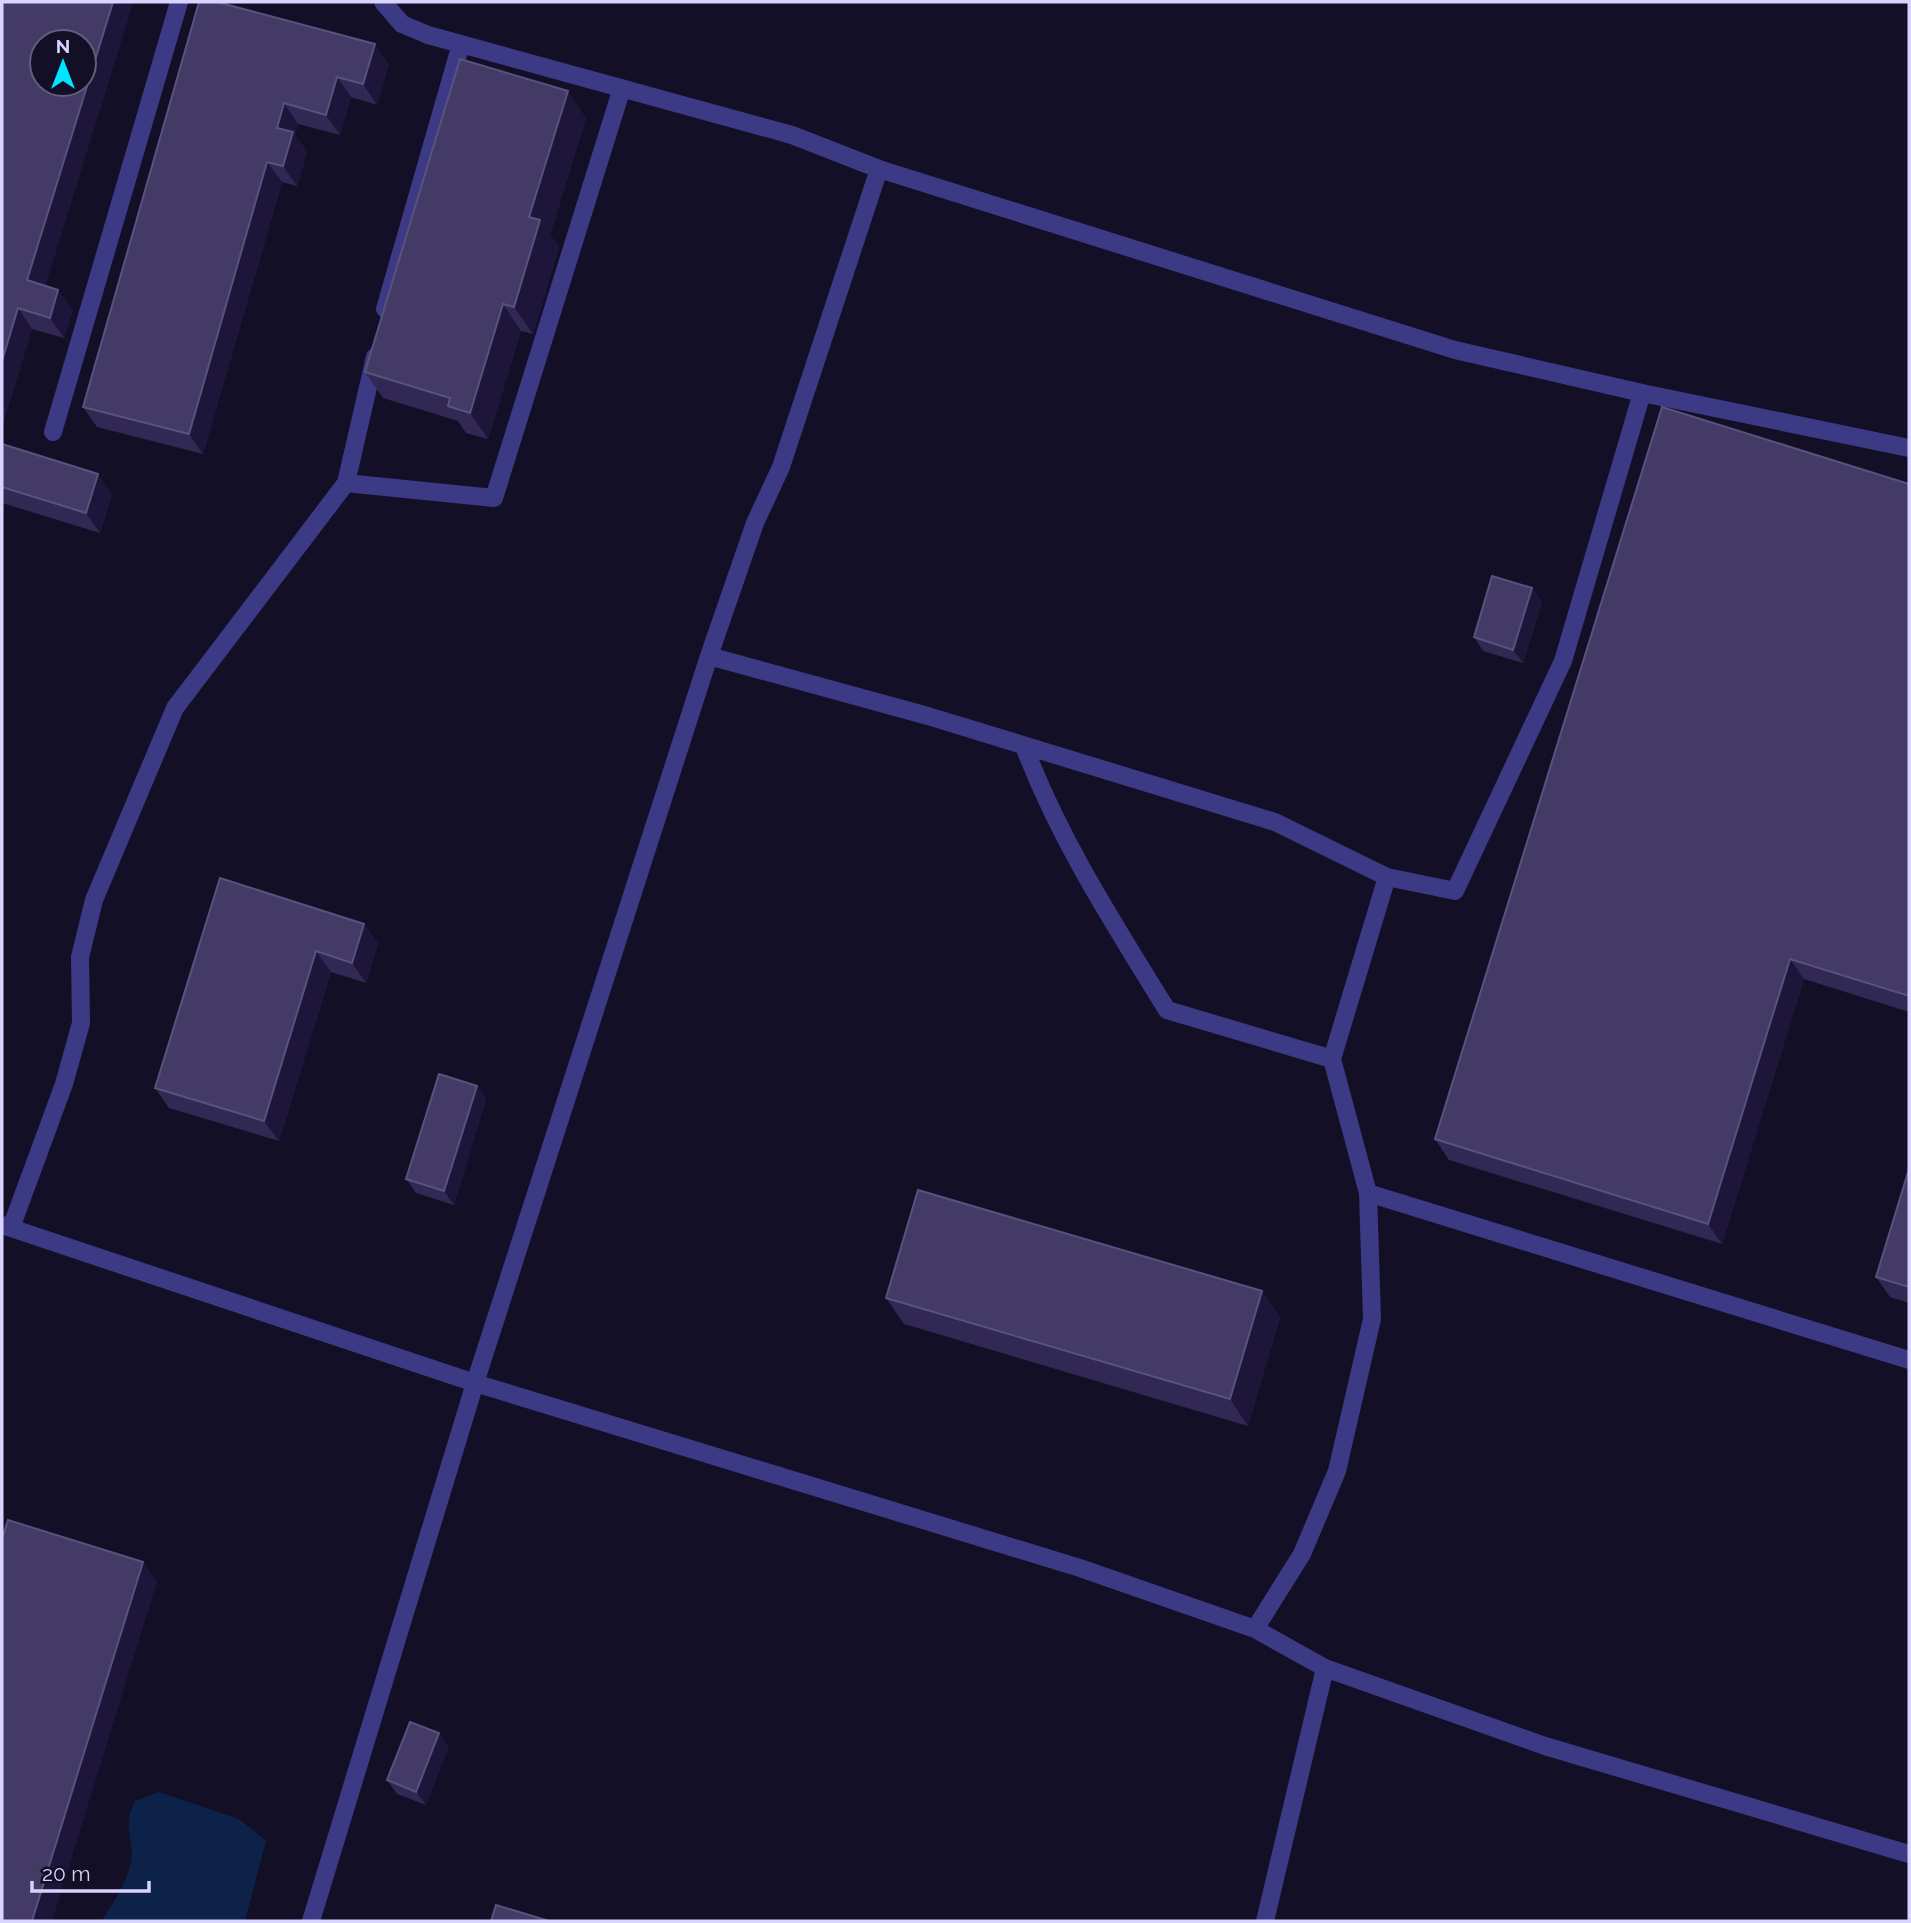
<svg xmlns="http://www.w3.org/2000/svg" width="1911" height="1923" font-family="Raleway,sans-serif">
<rect width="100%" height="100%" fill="#130f26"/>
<path fill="#0c2248" d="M159,1792L239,1819L266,1841L245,1921H102C112,1904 125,1886 130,1866C137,1839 120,1831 135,1801Z"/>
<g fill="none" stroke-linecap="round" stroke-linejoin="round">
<path stroke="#3d3a85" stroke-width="18" d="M383,2L402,24L428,35L792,135L879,169L1455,350L1642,393L1909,448
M385,309L461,44
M53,432L179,2
M346,483L494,498L622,88
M709,656L928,716L1275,822L1387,877
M1024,746C1060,841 1114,924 1167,1010L1332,1059
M1368,1193L1909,1360
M2,1225L475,1383L1080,1568L1255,1629L1325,1668L1545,1746L1909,1854
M11,1228L64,1084L81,1023L80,957L94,900L175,708L346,483L375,357
M1255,1629L1302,1554L1337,1471L1372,1319L1368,1193L1332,1059L1387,877L1455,891L1563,661L1642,393
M311,1921L475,1383L709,656L755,523L781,467L879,169
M1265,1921L1325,1668"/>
</g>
<path fill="#312854" d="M2,2H133L45,286L73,310L64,338L32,329L2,426Z
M199,2L389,64L377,105L351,97L340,135L298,124L295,135L307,152L297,186L282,182L203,454L97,427L83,407Z
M586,118L550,235L559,247L533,334L521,331L488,439L466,433L458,421L383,398L365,372Z
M2,444L112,494L100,533L2,503Z
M1909,484V1012L1804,979L1722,1244L1449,1160L1435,1139Z
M1532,588L1542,602L1523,663L1483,651L1474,637Z
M220,878L364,924L378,944L366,983L331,972L279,1141L169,1108L155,1088Z
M477,1086L486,1099L454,1205L416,1193L406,1179Z
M1909,1169V1303L1890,1297L1876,1277Z
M1262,1291L1280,1317L1248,1426L904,1324L886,1298Z
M449,1746L426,1805L397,1794L387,1780Z"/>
<path fill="#1d163a" d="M113,2H133L41,300L27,280Z
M375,44L389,64L377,105L363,84Z
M337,77L351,97L340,135L326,115Z
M568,91L586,118L550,235L559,247L533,334L514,307L529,217Z
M284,103L298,124L295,135L307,152L297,186L283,166L277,128Z
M267,162L282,182L203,454L189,434Z
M58,290L73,310L64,338L50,318Z
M503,304L521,331L488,439L470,413Z
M18,308L32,329L2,426V361Z
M98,474L112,494L100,533L86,513Z
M1532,588L1542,602L1523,663L1513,650Z
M364,924L378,944L366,983L352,963Z
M316,951L331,972L279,1141L264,1121Z
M1790,959L1804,979L1722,1244L1708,1224Z
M477,1086L486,1099L454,1205L444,1191Z
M1262,1291L1280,1317L1248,1426L1230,1399Z
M143,1562L157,1582L52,1921H32Z
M439,1733L449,1746L426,1805L416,1792Z"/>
<path fill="#433a66" stroke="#5a527e" stroke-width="2" fill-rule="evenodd" d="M2,2H113L27,280L58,290L50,318L18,308L2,361ZM42,42H84V84H42Z
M199,2H217L375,44L363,84L337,77L326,115L284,103L277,128L293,132L283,166L267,162L189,434L83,407Z
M460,59L568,91L529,217L540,220L514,307L503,304L470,413L448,406L450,398L365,372Z
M1662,407L1909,484V996L1790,959L1708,1224L1435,1139Z
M2,444L98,474L86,513L2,487Z
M1492,576L1532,588L1513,650L1474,637Z
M220,878L364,924L352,963L316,951L264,1121L155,1088Z
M439,1074L477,1086L444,1191L406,1179Z
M1909,1169V1287L1876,1277Z
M918,1190L1262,1291L1230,1399L886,1298Z
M8,1520L143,1562L32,1921H2V1539Z
M410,1722L439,1733L416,1792L387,1780Z
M496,1905L549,1921H491Z"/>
<rect width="1911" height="1923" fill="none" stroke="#d9d4ff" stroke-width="7"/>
<g transform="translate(63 63)"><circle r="33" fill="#130f26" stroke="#625e7d" stroke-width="2"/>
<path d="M0-5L12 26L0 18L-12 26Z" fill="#00e5ff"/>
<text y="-10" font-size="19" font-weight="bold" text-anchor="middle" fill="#d9d4ff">N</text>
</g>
<path d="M32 1881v10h117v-10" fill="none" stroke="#d9d4ff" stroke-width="3.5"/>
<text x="42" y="1881" font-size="21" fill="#d9d4ff" stroke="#130f26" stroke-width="5" paint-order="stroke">20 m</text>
</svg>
